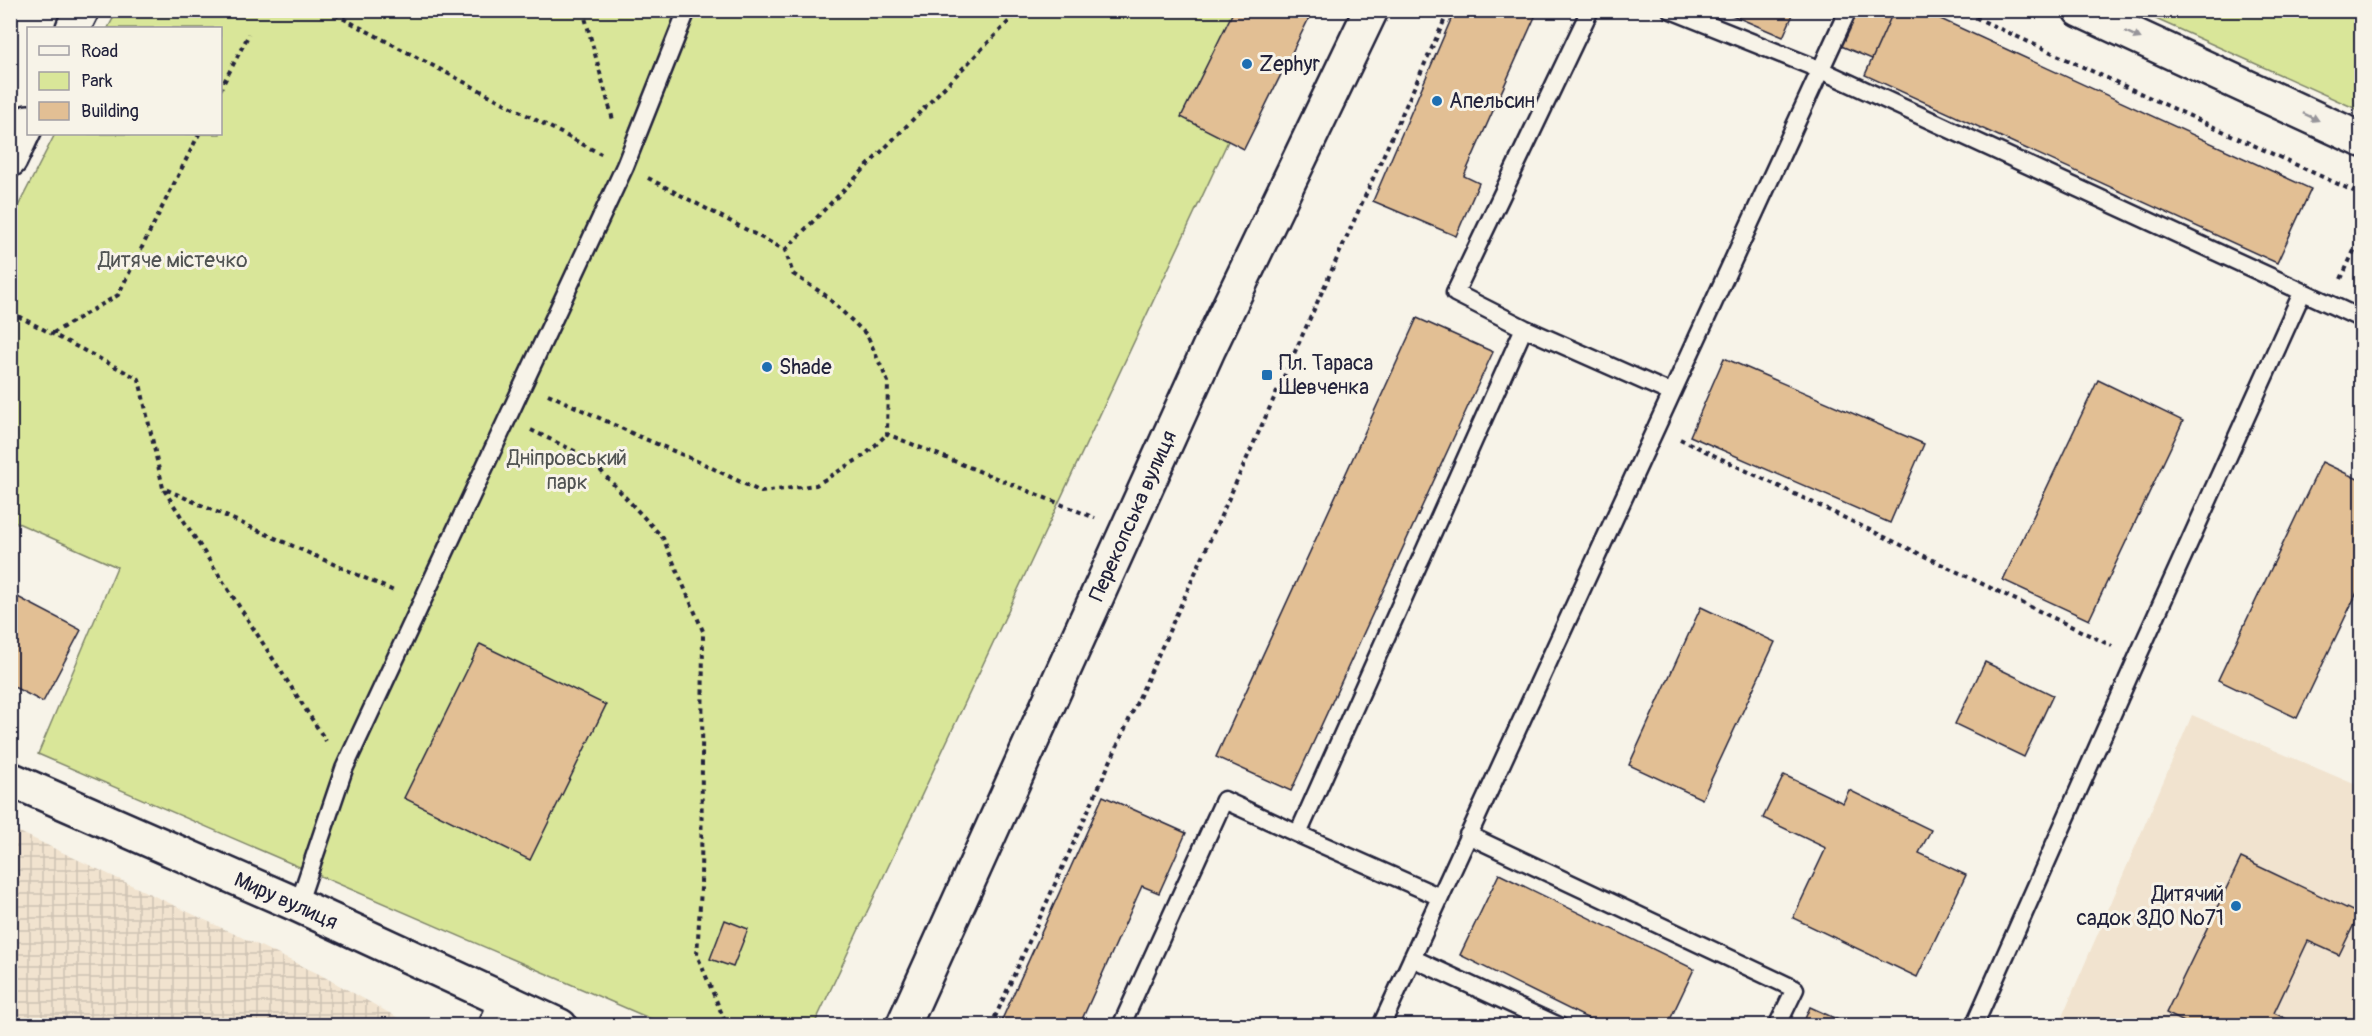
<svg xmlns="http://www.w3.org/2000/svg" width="2372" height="1036" font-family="Pangolin,sans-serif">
<defs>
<pattern id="industrial-grid" width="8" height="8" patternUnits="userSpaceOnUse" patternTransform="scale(1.5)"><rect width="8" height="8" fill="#f1e3cf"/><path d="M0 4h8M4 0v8" fill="none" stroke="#cec2b3"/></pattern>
</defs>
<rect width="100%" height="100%" fill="#f7f3e8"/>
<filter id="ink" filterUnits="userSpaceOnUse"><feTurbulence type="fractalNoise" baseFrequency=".0167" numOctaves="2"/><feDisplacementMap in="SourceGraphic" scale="12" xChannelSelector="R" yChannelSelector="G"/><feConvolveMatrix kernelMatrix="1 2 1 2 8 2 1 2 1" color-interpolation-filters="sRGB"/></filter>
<g filter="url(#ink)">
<path fill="#f1e3cf" d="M2192,715L2361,787V1025L2058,1026Z"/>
<path fill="url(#industrial-grid)" d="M11,828L319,974L411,1025H11Z"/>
<path fill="#d9e699" stroke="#7e846a" stroke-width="1.5" d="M117,11H1289L814,1025H665L38,754L117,567L11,520L10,222L55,134H220V28H108Z
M2138,11H2361V111Z"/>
<path fill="#e2bf94" stroke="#22223b" stroke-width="1.5" d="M1234,10H1313L1244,149L1181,117Z
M1455,10H1538L1464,176L1479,183L1456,236L1373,201Z
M1720,10H1795L1783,37Z
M1855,10H1894L1872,59L1839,45Z
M1894,10H1921L2311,189L2277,263L1865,75Z
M1417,318L1493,352L1291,791L1216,757Z
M1724,358L1924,444L1890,523L1690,436Z
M2098,380L2183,421L2089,620L2003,580Z
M2322,462L2362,481V582L2297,718L2218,680Z
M10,593L81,630L43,702L10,685Z
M1701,607L1775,642L1702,799L1629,765Z
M480,644L606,705L530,860L404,798Z
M1985,662L2053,695L2024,757L1955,724Z
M1784,775L1843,803L1849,790L1931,830L1919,853L1966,875L1917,977L1793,918L1826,848L1763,818Z
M1103,796L1186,833L1159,893L1142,886L1079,1026H999Z
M2241,858L2359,914L2339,955L2308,941L2274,1013L2301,1026H2192L2166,1013Z
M1499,874L1694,969L1667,1026H1603L1460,955Z
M725,920L748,929L733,967L710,959Z
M1810,1007L1852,1026H1802Z"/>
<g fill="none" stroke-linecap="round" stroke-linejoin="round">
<g stroke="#22223b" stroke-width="21">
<path id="service" d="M1671,10L1821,70L2362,319
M1524,328L1671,393
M1298,834L1440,897
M1468,835L1795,989L1777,1026
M298,905L344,769L625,166L687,10
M1412,958L1559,1026
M487,1026L499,996
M1121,1026L1224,800L1298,834L1524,328L1455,293L1590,10
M1381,1026L1848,10
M1974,1026L2137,658L2302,293"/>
</g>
<g stroke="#22223b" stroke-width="38">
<path id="minor" d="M2080,10L2362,140
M73,28L82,10
M10,160L28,122
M10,779L298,905L560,1026"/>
</g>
<g stroke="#22223b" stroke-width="38">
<path id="primary" d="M903,1026L1209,348L1371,10"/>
</g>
<path stroke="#22223b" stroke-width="4" stroke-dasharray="4.5 4.5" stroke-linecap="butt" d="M327,10L601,154
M583,10L613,120
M1959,10L2362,195
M220,90L249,34
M648,178L785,250L793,274L825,295L867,335L888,382L887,434L1095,518
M785,250L1020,10
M2341,279L2362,233
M10,312L139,379L163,488L396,592
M53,333L118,295L199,134
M548,394L638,436L704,464L761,492L816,485L865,455L887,434
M531,430L589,458L663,538L703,631L701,888L697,955L727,1026
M1680,439L2112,646
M164,490L326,741
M991,1026L1449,10"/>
<use href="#service" stroke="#f7f3e8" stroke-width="16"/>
<use href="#minor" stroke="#f7f3e8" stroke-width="33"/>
<use href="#primary" stroke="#f7f3e8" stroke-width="33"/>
</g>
<defs><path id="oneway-solid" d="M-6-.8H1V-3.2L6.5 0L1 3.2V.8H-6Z" transform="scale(1.5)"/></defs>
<g fill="#97959a">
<use href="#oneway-solid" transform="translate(2133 35) rotate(25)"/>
<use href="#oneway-solid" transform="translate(2311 117) rotate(25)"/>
</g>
</g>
<g fill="#1f6fb2" stroke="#f7f3e8" stroke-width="2">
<circle cx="1247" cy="64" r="6"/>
<circle cx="1437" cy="101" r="6"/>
<circle cx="767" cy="367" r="6"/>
<rect x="1261" y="369" width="12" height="12" rx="3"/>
<circle cx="2236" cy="906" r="6"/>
</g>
<g text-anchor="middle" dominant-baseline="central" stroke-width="6" stroke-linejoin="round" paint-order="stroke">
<g font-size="21" fill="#22223b" stroke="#f7f3e8" text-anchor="start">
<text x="1259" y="64">Zephyr</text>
<text x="1449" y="101">Апельсин</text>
<text x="1279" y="363">Пл. Тараса<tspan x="1279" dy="24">Шевченка</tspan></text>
<text x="779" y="367">Shade</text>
<text x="2224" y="894" text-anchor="end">Дитячий<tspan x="2224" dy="24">садок ЗДО №71</tspan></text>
</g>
<g font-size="21" fill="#505352" stroke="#f7f3e8">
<text x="173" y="260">Дитяче містечко</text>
<text x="567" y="458">Дніпровський<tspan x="567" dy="24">парк</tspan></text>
</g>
<g font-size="21" fill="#22223b" stroke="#f7f3e8">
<text transform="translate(1133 516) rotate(-66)">Перекопська вулиця</text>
<text transform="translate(286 901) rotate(24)">Миру вулиця</text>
</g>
</g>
<rect width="2372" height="1036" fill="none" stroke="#f7f3e8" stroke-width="36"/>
<rect x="18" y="18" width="2336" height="1000" fill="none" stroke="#22223b" stroke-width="2" filter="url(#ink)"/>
<rect x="27" y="27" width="195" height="108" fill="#f7f3e8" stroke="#a29fa3" stroke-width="1.5"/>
<rect x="39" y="46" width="30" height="9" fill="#f7f3e8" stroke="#a29fa3" stroke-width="1.5"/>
<text x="81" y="57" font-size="18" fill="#22223b">Road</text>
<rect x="39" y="72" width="30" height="18" fill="#d9e699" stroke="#a29fa3" stroke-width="1.5"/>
<text x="81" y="87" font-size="18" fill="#22223b">Park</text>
<rect x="39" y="102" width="30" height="18" fill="#e2bf94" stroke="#a29fa3" stroke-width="1.5"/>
<text x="81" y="117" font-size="18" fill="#22223b">Building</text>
</svg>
